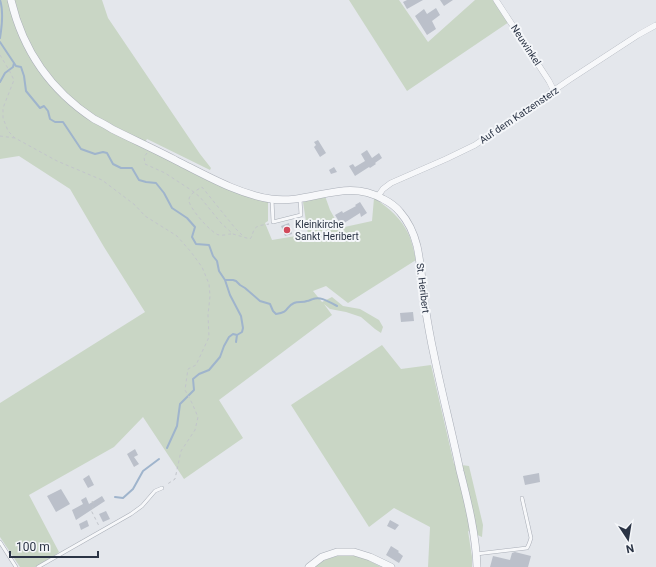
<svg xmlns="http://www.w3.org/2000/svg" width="656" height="567" font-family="Roboto,sans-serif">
<rect width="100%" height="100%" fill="#e4e7ec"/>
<path fill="#c9d6c5" d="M0,0H102L108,18L200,154L211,168L210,170L147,139L143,146L233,191L268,202V221L265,223L272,240L308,234L303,202L325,196L330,210L340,228L372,221L374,198C390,209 401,218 409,235C412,242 414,252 416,260L348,303L326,286L313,291L322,302L332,297L343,306L360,309L379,320L383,327L381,333L375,329L361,317L346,312L330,309L324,304L332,315L219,400L243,438L184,479L143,417L114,447L29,495L59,552L40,567H20L0,537V403L145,312L104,247L70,189L19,156L0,159Z
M349,0H399L428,42L475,0H494L509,22L407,91Z
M382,345L401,369L431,365L454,464L469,466L483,525L482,537L468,531L472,557V567H428L430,527L394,508L369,527L291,405Z
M350,554L368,560L381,567H314C324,558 337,556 350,554Z"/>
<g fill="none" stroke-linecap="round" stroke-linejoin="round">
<path stroke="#9fb4cc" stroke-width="2" d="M0,0C4,12 2,26 0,38
M0,42L16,66L21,67L24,76L26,91L40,108L44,106L48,111L50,119L55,122H63L81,149L95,154L103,152L107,153L113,164L121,168H132L139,180L146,182L156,183L164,193L172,208L187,218L195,227L192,237L196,244L209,245L213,256L217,261L219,271L225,280L230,295L241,316L243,328L242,332L237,335L233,334L229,337L224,346L220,357L209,370L199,374L193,379L194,390L180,404L177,426L167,448
M0,82L5,73L13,67L14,63
M225,280H233L236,281L240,285L245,288L260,301L270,304L273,311L276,314C290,312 285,307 294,303C298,301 303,303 307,301C309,301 312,299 313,299C321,296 329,302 337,306
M236,342L237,335
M115,497L123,498L133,489L143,471L159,459"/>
</g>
<path fill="#bbc0ca" d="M407,0H423L407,9L403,2Z
M440,0H453L444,6Z
M436,8L440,15L432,21L436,29L427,35L415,16L424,9L427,14Z
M318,140L326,153L320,157L314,147L316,145L314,142Z
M367,150L372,158L379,153L382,158L375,163L376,164L370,168L369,167L355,176L349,166L353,164L355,167L365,161L361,154Z
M334,167L337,172L331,174L329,170Z
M360,202L367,213L361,217L360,213L341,225L335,215L342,211L343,213L356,206L355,205Z
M289,223L292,234L285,236L281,226Z
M413,312L414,321L401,322L400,313Z
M135,449L138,455L134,457L139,464L134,467L127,454Z
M539,473L540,482L525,485L523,476Z
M89,475L94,485L88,488L83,479Z
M61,489L70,504L56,512L47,496Z
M102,496L105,501L76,520L72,510L83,504L81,500L86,497L89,504Z
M106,511L110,519L103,522L99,514Z
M87,520L89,526L81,530L79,524Z
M390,520L399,525L395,530L387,526Z
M391,546L399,551L398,552L403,556L399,563L386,555Z
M515,552L531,556L528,567H490L493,556L510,560L512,553Z"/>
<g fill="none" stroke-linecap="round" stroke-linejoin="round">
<g stroke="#a9aeb7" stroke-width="4">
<path id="service" d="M272,199L273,222L301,215L300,199
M0,542L16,567
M476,554L527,548L529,544L531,538L522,498
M38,567L131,514L142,506L155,491L162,488"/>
</g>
<g stroke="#a9aeb7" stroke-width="6">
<path id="minor" d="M496,0L549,81L554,91
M378,196L383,189L391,183L407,176L446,159L475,145L569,80L638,35L656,25"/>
</g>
<g stroke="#a9aeb7" stroke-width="8">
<path id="tertiary" d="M11,0C23,51 50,90 94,119C100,122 106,125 112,129C134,140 156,150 177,161C207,176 238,194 271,199C311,205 345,177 383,199C389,202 396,207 400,212C408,221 414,234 417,246C421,264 422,282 424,300C427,319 430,337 434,355C442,394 452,432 460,471C468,502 476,535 477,567
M309,567L322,557L337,552H354L370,557L391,567"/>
</g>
<path stroke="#c2c5cb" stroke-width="1" stroke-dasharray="3 3" stroke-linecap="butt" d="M0,55L9,70L14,80L3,108V118L8,131L15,138L57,161L102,180L135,205L145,216L177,236L191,252L202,267L209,284L210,296L208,315L209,337L196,365L188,369L185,390L192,403L198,417L195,430L181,451L175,479L166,485
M0,136L15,138
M147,153L144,157L145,164L165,173L191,190L200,197L221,223L233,234L250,239C252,237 252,234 254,230C256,225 264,225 269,224
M231,234C228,234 222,236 219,235C212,234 188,207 189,200C189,194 197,190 202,187L235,228L244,237
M92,501L94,505L91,510L99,526"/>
<use href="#service" stroke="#f7f8fa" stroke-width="3"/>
<use href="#minor" stroke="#f7f8fa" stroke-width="5.5"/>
<use href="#tertiary" stroke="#f7f8fa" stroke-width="7"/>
</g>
<circle fill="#d1495b" stroke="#f4f6f9" stroke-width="1.5" cx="287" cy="230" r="4"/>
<g text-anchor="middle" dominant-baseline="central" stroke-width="4" stroke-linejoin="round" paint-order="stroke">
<g font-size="10" fill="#2b3445" stroke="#f4f6f9">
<text transform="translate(526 45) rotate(57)">Neuwinkel</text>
<text transform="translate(519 115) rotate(-34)">Auf dem Katzensterz</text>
<text transform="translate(423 288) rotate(83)">St. Heribert</text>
</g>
<g font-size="10" fill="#2b3445" stroke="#f4f6f9" text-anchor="start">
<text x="295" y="224">Kleinkirche<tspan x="295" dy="12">Sankt Heribert</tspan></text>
</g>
</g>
<g transform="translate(628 539) rotate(168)" stroke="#f4f6f9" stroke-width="3" paint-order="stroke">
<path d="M0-3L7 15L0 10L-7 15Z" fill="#2b3445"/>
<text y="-6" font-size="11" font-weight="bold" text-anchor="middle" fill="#2b3445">N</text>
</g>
<path d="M10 551v6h88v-6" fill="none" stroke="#2b3445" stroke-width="2"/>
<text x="16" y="551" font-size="12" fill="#2b3445" stroke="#f4f6f9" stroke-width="3" paint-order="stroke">100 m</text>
</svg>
